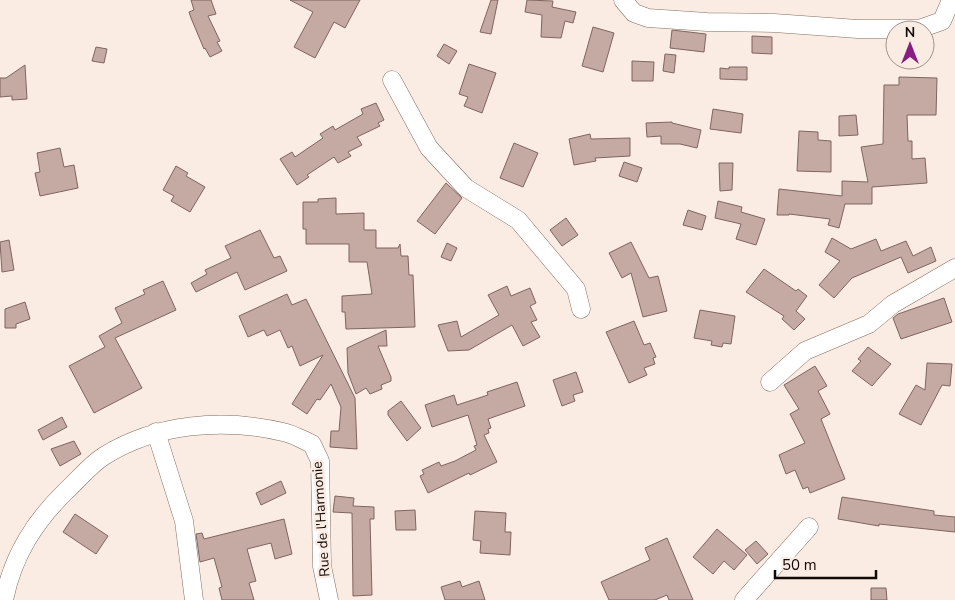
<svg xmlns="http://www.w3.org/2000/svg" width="955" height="600" font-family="'Nunito Sans',sans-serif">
<rect width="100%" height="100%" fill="#fbece3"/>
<path fill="#c5a9a3" stroke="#7f655f" d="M191,0H211L216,14L208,16L220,41L217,42L222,51L210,57L205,48L204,49L191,18L189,12L194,10Z
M290,0H360L345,28L334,22L315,58L294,47L313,12Z
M491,0H498L491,34L480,32Z
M527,0L553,1L552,7L576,12L573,23L565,21L561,38L541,37L542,15L525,12Z
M593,27L614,33L603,72L582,66Z
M672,30L706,34L704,52L670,48Z
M752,36L772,37V54L752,53Z
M444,44L457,51L449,64L437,56Z
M96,47L107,49L104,63L92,61Z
M665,54L676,55L674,73L663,71Z
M632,61L654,62L653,81H632Z
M469,64L496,73L482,113L464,106L468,97L459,94Z
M25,65L27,99L12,100V96L0,97V78H6Z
M729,67H747V80L720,79V68L729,69Z
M899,77L937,78L936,115H907L908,141H912V159L925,158L927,183L872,187V204H845L839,228L828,225L830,219L789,214V215H777L779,189L842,196V181L868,182L861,147L883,144L884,85H899Z
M376,103L384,120L378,123L380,126L357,137L362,145L348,152L351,156L338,163L334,157L307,175L309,177L297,185L280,159L292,152L295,157L323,138L320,134L333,126L335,130L363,114L361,109Z
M713,109L743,114L741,133L710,129Z
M856,115L858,135L839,136V116Z
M672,122V123L701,130L697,148L680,144H661V136L647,137L646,123Z
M799,131L818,132V140L831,141V172L797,171Z
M590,134L591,139L630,138V156L595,158L596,161L574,165L569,139Z
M514,143L538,153L523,187L500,178Z
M60,148L64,167L74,165L78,188L40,196L35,173L40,172L37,153Z
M624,162L642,168L637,182L619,176Z
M719,163H733L732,190L720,191Z
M176,166L188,173L186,176L205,187L190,212L171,201L174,196L163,190Z
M446,183L462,198L435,234L417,221Z
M336,198V214L364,213V230H376V248H398L400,244L401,256H408L409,275H413L415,327L346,329L345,312H342V296L372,294L367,262H349V244H306V229H303V202H318V199Z
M718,201L742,207L741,212L765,219L756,245L736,239L741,224L715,218Z
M688,210L706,216L702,230L683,225Z
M566,218L578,235L562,246L550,230Z
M260,230L274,258L280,256L287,271L245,290L237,272L196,292L191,283L207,274L205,270L231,258L225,246Z
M832,238L851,249L876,239L881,251L906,241L913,256L931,247L936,261L908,273L901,257L852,278L834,298L819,285L840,261L825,252Z
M9,240L14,270L2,272L0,242Z
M631,242L649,278L658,276L667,311L643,317L631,273L622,278L609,253Z
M447,243L457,248L451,261L441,257Z
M764,269L796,291L798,289L807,296L796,311L805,319L794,330L782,319L784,316L746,292Z
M163,281L176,310L115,338L142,388L94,413L69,366L105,347L99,336L122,323L115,308L145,294L143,290Z
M507,286L511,296L530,288L536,303L530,306L537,320L531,322L540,337L523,346L512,325L469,350L448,351L438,325L457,321L461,337L499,315L488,295Z
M287,294L292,305L306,299L355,398L357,449L330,447L331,431H339L341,407L331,384L320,400L317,399L307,414L292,404L323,355L300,366L292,346L288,348L280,330L267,336L264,330L248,337L239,316Z
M944,298L952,322L901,339L893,318L898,314Z
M25,302L30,319L16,324V328H5V309Z
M700,310L735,316L731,344L723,343L722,347L711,345L712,341L694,338Z
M634,321L644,345L650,343L656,357L653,358L655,364L644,368L647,375L629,383L606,332Z
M386,330L387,346H378L391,377V381L381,385L382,389L370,394L366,388L356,394L348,373L347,348Z
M868,347L891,364L872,386L852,371L861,361L858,359Z
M927,363L952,364L950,386L942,385L921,425L899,414L916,385L925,390Z
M815,366L827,386L818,391L830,414L821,419L845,479L810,493L808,487L803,489L795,470L786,474L779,455L805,443L790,414L799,409L784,385Z
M576,372L583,392L573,395L575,401L562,406L553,380Z
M517,382L525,406L488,419L491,428L488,429L489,433L484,435L497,462L470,475L469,473L428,493L420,476L424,474L422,470L439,462L441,466L455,461L476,450L474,446L477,445L468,415L432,427L425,405L454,395L457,405L488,395L487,392Z
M401,401L421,428L407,441L388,415V411Z
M62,417L67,427L43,440L38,430Z
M74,441L81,454L60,466L51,449Z
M281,481L286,493L261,505L256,493Z
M335,496L354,498L353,506L374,507V519H370L372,595L353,596L352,513L333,512Z
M842,497L934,511V515L955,517V532L879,524V526L838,519Z
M415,510L416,530H396L395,511Z
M475,511L506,513L505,532H511L510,555L480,553L481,541L473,540Z
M75,514L108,536L96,554L63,532Z
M284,519L292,554L275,559L271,543L247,549L256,581L249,583L254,600H222L219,588L222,587L214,558L200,562L196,534L202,533L204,539Z
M717,529L747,555L734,570L724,561L713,574L693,557Z
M667,538L693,600H669L667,595L655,600H609L601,582L650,560L645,548Z
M756,541L768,554L757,564L745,550Z
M460,581L462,587L479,581L485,600H445L441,587Z
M871,588H886L887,600H871Z"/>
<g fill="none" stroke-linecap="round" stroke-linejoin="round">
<g stroke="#846e61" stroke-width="19">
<path id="minor" d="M623,0L634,13L648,18L707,22L774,23L858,29H919L942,21L951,0
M392,80L429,148L466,188L518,220L576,289L581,309
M770,382L805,351L869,324L893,304L955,268
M156,432L184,521L194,600
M4,600C13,555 35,521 67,490C79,479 90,465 104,456C157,423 223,418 283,432C293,434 303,440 312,444L320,461L322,566L329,600
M744,600L809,527"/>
</g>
<use href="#minor" stroke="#fff" stroke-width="18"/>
</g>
<g text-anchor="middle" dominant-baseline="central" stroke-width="5" stroke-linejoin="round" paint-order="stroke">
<g font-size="14" fill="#120a06" stroke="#fbece3">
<text transform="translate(321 519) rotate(-94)">Rue de l'Harmonie</text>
</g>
</g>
<g transform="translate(910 45)"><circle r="24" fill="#fbece3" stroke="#9e928b"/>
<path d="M0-4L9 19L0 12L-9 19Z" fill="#881e84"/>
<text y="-8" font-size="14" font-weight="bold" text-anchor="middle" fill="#120a06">N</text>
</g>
<path d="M775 570v8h101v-8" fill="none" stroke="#120a06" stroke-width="2.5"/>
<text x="782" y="570" font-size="15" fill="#120a06" stroke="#fbece3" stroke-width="4" paint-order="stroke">50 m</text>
</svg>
